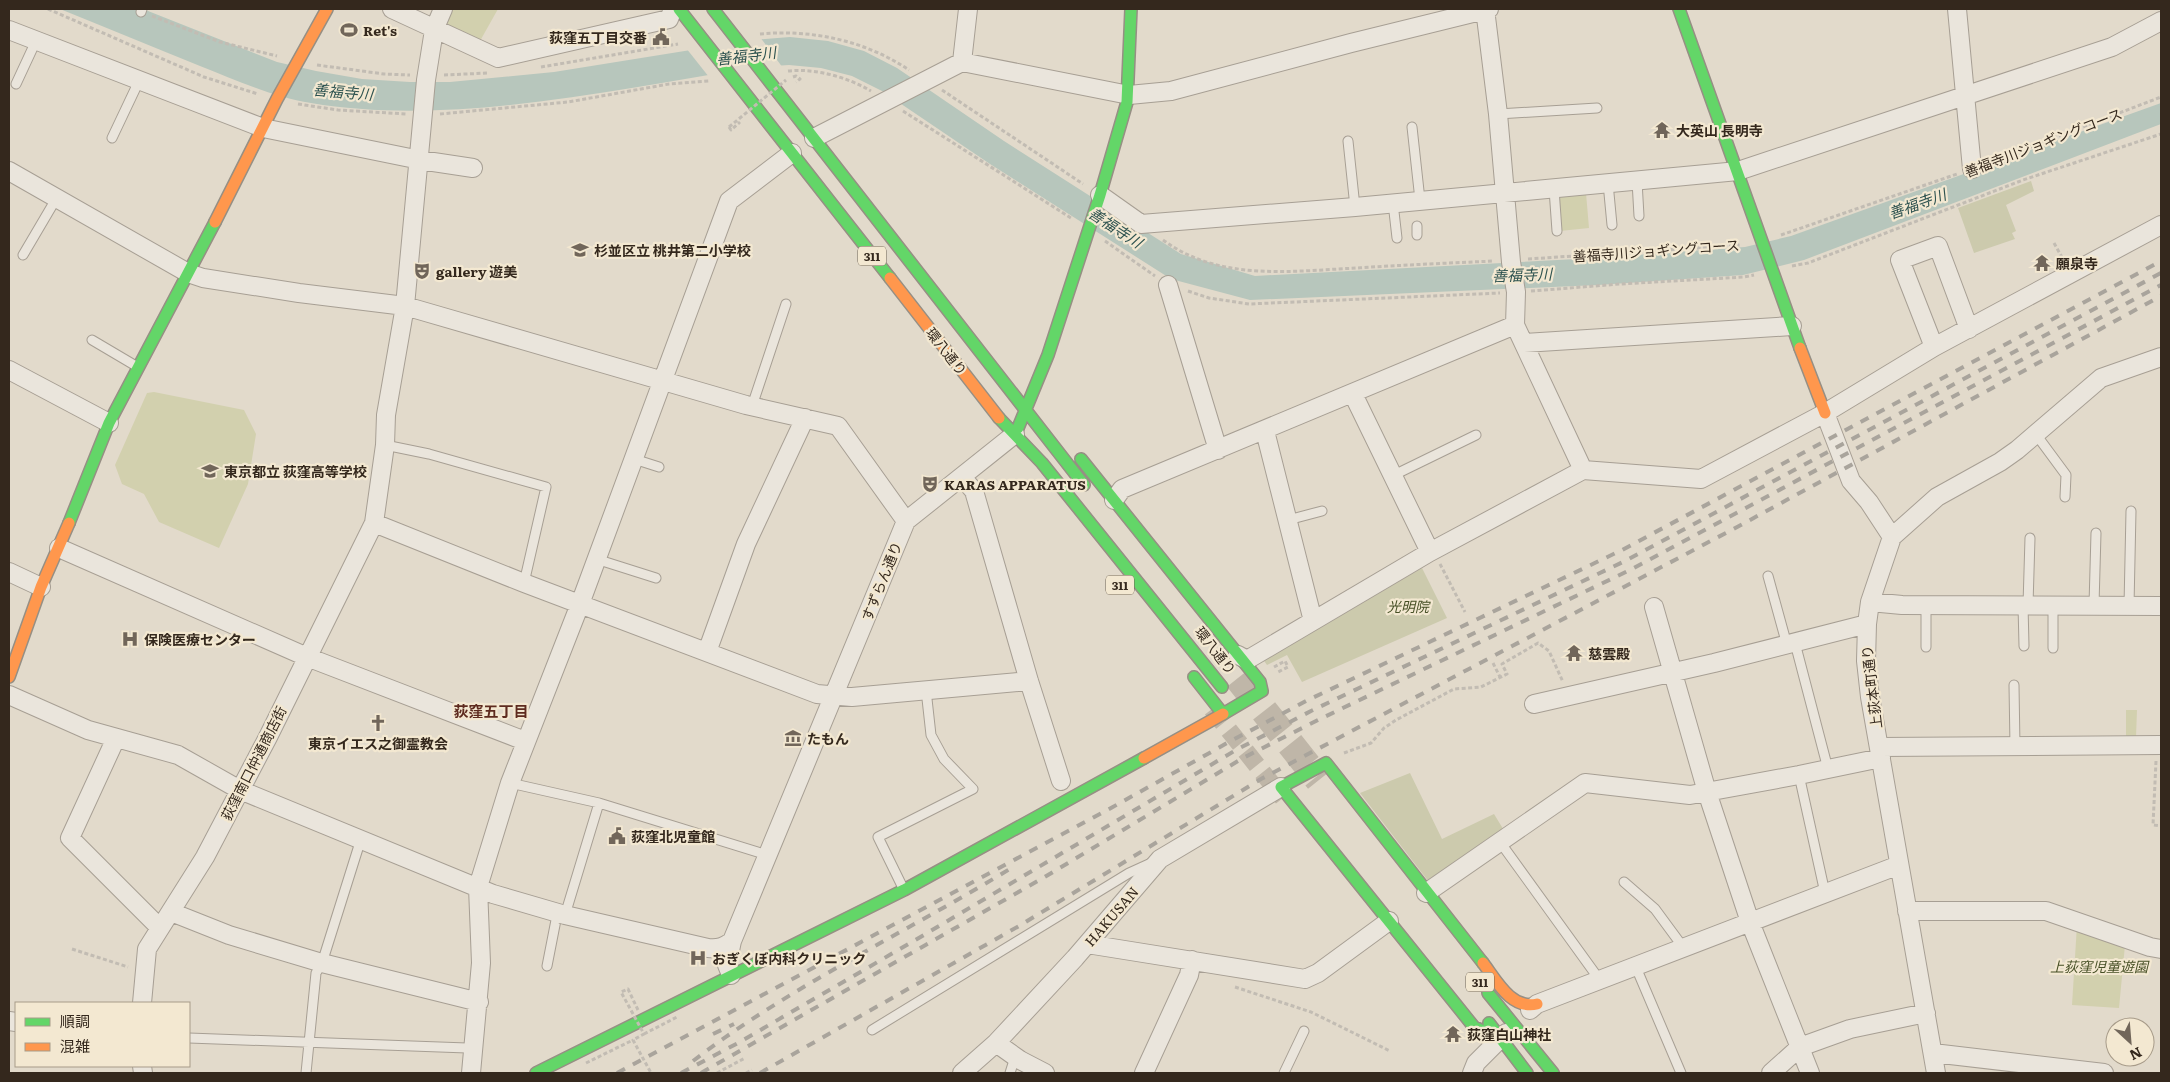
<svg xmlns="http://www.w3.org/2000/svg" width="2170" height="1082" font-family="Literata,'Noto Sans JP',serif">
<rect width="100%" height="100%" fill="#e2dacb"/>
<path fill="#d2d0ae" d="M448,9H498L480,41L446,29L442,22Z
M1586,193L1589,228L1560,231L1556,196Z
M154,392L244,410L256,434L248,484L219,548L159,522L144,494L122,484L115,465L147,393Z
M2126,710H2137L2136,737H2126Z
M2077,925L2125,945L2119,1008L2072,1005Z"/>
<path fill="#cccaad" d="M2031,181L2034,191L2006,205L2016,231L2012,233L2015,239L1974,253L1958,208Z
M1422,568L1447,618L1302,682L1287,655L1267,665L1262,658Z
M1410,773L1442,839L1494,814L1505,832L1429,882L1360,793Z"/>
<path fill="#b7c6bc" d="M60,9H143L277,62L316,71L362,79L410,82H450L554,72L753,40L790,37L828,41L864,51L897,68L1004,141L1181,254L1255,276L1596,258L1745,247L1791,236L2161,103V124L1804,260L1743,275L1598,285L1250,300L1171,279L990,164L882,91L852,76L821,68L789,65L757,67C616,89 452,127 311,103C272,97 236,80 200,66C153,47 107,28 60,9Z"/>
<path fill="#e2dacb" d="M760,37L783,68L709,77L686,48Z"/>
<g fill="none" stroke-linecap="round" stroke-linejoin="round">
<path stroke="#bfb6a8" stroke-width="18" stroke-dasharray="18 9" stroke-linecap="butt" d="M1212,709L1283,798"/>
<path stroke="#bfb6a8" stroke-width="28" stroke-dasharray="28 14" stroke-linecap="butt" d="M1238,678L1319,780"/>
<g stroke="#a79f94" stroke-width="11">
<path id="lane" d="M141,12L142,9
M16,84L36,41
M1498,114L1597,108
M1412,127L1420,200
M112,138L139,81
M1348,141L1355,207
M1637,181L1639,216
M1608,183L1612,225
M1554,189L1557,231
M1393,203L1397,238
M1417,226V235
M23,255L56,199
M92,340L136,366
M752,406L786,304
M2035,433L2066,475L2065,497
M385,445L429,454L546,487L524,583
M634,459L659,467
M1392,476L1476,435
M1288,520L1322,511
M596,559L656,578
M1768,576L1787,645
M2023,605L2024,646
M2028,605L2030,538
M2053,605V648
M2094,605L2096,533
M2129,606L2131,511
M1795,643L1828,769
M1926,647V605
M2014,685L2015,747
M1799,775L1825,893
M510,783L599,803L767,855
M1500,842L1599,979
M1624,882L1655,909L1683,947
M904,890L878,837L973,789L944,759L931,735L926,690
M1635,965L1681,1073
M547,966L556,920L565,915L599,803
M872,1030L1129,873L1151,863
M189,1038L467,1048L474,1045
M306,1073L316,973L322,963L361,839
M1010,1073L1015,1057
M1284,1073L1304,1031"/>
</g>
<g stroke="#a79f94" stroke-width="20">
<path id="street" d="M392,9L498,58L669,19L673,9
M1485,9L1498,114L1511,262L1516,292L1515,325L1583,470
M1957,9L1972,169
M9,30L263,128L420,160L473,168
M962,62L968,9
M814,138L962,62L1129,95L1171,91L1351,43L1489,9
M9,171L188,273L203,278L299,293L405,306L746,405L838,426L906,521
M1100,195L1141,224L1355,207L1738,171L2112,47L2161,21
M1168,285L1218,450
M1524,343L1792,326
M1934,347L1900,260L1938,246L1969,329
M9,370L109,423
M1353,394L1430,552
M1825,413L1851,481L1869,502L1892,537
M1265,431L1313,621
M962,477L974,491L1029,681L1061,781
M1114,500L1122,489L1515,325
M374,523L524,583L817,694L852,697L1029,681
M59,548L307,657L525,741
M9,572L41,587
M1870,602L1902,605L2161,606
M1654,607L1707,792L1750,922L1810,1073
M707,652L746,544L805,418
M1238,655L1247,660L1430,552L1583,470L1701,479L1825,413L1934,347L2161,225
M9,695L88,730L178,755L240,790L493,894L565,915L708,948C719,949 724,947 732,941
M1534,704L1714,663L1867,624
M116,738L70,838L160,928
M1879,747L2161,745
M1426,893L1585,783L1690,795L1799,775L1881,758
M1907,911H2046L2150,947L2161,949
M171,912L229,935L322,963L479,1002
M1087,944L1305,979L1318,973L1389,921
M731,975L727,965L732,941L906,521L1015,434
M142,1003L147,949L205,857L268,737L374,523L385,445L386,415L405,306L426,80L434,30L443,9
M1530,1010L1537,1004L1899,865
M9,1021L16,1022
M996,1043L1020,1060L1045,1073
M1933,1053L2104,1073
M142,1066L143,1073
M471,1073L481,963L478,887L510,783L580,604L729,201L792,153
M962,1073L996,1043L1075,958L1160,859L1281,787
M1144,1073L1189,975L1192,960
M1472,1073L1476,1063L1506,1033
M1771,1073L1800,1047L1850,1029L1926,1013
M1936,1073L1870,697L1866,661L1867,624L1870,602L1892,537L1937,497L2000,462L2017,450L2101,378L2161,357"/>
</g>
<g stroke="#968f84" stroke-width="14">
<path id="fast" d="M679,9L890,278
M713,9L1084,485
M1679,9L1800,348
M999,418L1042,463L1222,687
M1018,428L1048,355L1100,195L1127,102L1131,9
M1081,459L1260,682L1262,691L1223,714L1194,677
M69,523L109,423L215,222
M1483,963L1326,763L1281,787L1474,1027L1500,1038
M1488,993L1553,1073
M1489,1023L1527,1073
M536,1073L904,890L1144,758"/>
</g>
<g stroke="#968f84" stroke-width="14">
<path id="slow" d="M215,222L277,99L327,9
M890,278L999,418
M1800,348L1825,413
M9,677L41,587L69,523
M1144,758L1223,714
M1483,963C1496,980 1511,1010 1537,1004"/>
</g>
<path stroke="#c2bcb3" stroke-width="3" stroke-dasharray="4 2.5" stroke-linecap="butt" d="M48,9L204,77L258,94
M152,16L220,42L277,56
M760,34C812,29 866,41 909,70
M317,65L384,74L410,75
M541,67L678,44
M788,71C815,68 847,77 871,91
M444,75L488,73
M793,77L796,76L800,79L796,82
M942,90L1083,184
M298,104L338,110L406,114
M903,111L1071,218
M440,114L568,102L669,84L709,81
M729,127L731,130L740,122
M1986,164L2161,97
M1781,235L1957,174
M1163,240C1220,282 1291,271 1357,268C1403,265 1449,263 1494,261
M1105,241L1155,276
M2054,243L2063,259
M1528,259L1741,245
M1792,266L1808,263L2023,180L2161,134
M1188,291L1209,298L1249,304L1500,293
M1531,291L1620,284L1744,277L1754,275
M1440,564L1465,612
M1493,663L1500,677
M1274,667L1285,661L1288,667L1278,672
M1344,753L1371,743L1384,728L1396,720L1454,689L1481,687L1507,674L1502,664L1538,643L1549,651L1563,682
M2156,761L2153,825L2161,826
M72,949L128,967
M1235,987L1311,1012L1390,1051
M717,1073L745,1058
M746,1073L752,1070"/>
<use href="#lane" stroke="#eae5dc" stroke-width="9"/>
<use href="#street" stroke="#eae5dc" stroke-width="18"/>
<use href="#fast" stroke="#63d668" stroke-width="11"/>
<use href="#slow" stroke="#ff974d" stroke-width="11"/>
<path stroke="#a9a49c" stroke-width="4" stroke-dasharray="9 9" stroke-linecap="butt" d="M713,1034L734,1024
M693,1061C792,985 907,932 1013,867
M617,1073L1111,808L1229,742L1306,701L1622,550L2161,261
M681,1073L738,1043L912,942L1236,750L1311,711L1625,561L2161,273
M701,1073L1043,878L1243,758L1318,720L1632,569L2161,285
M760,1073L1019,926L1261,779L1739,526L2161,296"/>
<path stroke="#c2bcb3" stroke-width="3" stroke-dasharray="4 2.5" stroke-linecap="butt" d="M729,127L786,80
M638,1010L628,989L621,992L644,1034L633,1040L651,1073
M644,1034L677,1017
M586,1063L633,1040"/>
</g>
<defs>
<g id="stadium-bare" transform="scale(1.35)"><path d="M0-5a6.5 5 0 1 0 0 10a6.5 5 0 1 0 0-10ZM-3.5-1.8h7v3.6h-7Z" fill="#71665a" stroke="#f3e8d1" stroke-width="2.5" paint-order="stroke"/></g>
<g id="civic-bare" transform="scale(1.35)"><path d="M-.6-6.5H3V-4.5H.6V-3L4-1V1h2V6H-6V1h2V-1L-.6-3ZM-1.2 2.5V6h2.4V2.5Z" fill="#71665a" stroke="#f3e8d1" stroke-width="2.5" paint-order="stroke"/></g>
<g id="temple-bare" transform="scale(1.35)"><path d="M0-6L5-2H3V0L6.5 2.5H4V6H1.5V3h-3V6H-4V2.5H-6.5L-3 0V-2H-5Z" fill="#71665a" stroke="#f3e8d1" stroke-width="2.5" paint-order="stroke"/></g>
<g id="school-bare" transform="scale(1.35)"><path d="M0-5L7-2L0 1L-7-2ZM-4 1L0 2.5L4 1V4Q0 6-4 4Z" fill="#71665a" stroke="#f3e8d1" stroke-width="2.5" paint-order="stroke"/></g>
<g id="theatre-bare" transform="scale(1.35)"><path d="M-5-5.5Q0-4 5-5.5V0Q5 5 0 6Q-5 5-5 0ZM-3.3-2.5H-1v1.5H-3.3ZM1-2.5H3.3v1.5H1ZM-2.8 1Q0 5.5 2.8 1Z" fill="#71665a" stroke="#f3e8d1" stroke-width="2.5" paint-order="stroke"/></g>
<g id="hospital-bare" transform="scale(1.35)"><path d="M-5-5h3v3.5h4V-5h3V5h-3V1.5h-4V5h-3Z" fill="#71665a" stroke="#f3e8d1" stroke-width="2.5" paint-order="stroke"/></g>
<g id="church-bare" transform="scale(1.35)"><path d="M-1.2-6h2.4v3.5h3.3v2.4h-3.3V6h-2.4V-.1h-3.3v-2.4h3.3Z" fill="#71665a" stroke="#f3e8d1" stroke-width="2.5" paint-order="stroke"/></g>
<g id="museum-bare" transform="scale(1.35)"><path d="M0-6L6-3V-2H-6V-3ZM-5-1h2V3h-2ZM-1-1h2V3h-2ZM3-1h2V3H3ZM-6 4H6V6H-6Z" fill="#71665a" stroke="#f3e8d1" stroke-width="2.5" paint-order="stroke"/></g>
</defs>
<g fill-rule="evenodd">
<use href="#stadium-bare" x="349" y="30"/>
<use href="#civic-bare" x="661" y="37"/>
<use href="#temple-bare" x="1662" y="130"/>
<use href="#school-bare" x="580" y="250"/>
<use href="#temple-bare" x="2042" y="263"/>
<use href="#theatre-bare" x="422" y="271"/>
<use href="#school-bare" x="210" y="471"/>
<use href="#theatre-bare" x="930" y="484"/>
<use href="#hospital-bare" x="130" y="639"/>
<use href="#temple-bare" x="1574" y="653"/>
<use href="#church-bare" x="378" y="723"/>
<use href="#museum-bare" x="793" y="738"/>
<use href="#civic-bare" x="617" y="836"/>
<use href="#hospital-bare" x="698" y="958"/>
<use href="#temple-bare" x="1453" y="1034"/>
</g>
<g text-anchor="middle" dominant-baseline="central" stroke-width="4.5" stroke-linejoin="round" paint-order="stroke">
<g fill="#f3e8d1" stroke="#6d6253" stroke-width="1">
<rect x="858" y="246.5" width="28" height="19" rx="4"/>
<rect x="1106" y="575.5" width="28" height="19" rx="4"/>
<rect x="1466" y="972.5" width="28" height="19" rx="4"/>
</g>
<g font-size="12" font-weight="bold" fill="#34281d">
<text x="872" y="256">311</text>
<text x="1120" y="585">311</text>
<text x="1480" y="982">311</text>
</g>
<g font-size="14" font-weight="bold" fill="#34281d" stroke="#f3e8d1" text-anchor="start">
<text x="363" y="30">Ret's</text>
<text x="647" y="37" text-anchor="end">荻窪五丁目交番</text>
<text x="1676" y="130">大英山 長明寺</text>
<text x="594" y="250">杉並区立 桃井第二小学校</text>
<text x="2056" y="263">願泉寺</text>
<text x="436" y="271">gallery 遊美</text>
<text x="224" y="471">東京都立 荻窪高等学校</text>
<text x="944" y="484">KARAS APPARATUS</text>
<text x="144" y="639">保険医療センター</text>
<text x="1588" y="653">慈雲殿</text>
<text x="807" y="738">たもん</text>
<text x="378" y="743" text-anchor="middle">東京イエス之御霊教会</text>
<text x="631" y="836">荻窪北児童館</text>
<text x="712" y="958">おぎくぼ内科クリニック</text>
<text x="1467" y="1034">荻窪白山神社</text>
</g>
<g font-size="14" fill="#34281d" stroke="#f3e8d1">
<text transform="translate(2043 142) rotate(-21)">善福寺川ジョギングコース</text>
<text transform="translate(1656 250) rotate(-4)">善福寺川ジョギングコース</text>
<text transform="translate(947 351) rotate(52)">環八通り</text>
<text transform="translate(881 581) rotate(-68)">すずらん通り</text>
<text transform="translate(1216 650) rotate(52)">環八通り</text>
<text transform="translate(1871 687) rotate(-97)">上荻本町通り</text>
<text transform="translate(253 763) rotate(-63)">荻窪南口仲通商店街</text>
<text transform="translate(1111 916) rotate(-49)">HAKUSAN</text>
</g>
<g font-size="14" font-style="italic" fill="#464f25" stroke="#f3e8d1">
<text x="1408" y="606">光明院</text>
<text x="2099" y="966">上荻窪児童遊園</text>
</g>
<g font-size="15" font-style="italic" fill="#2e5350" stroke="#f3e8d1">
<text transform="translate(746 55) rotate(-7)">善福寺川</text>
<text transform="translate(343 91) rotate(5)">善福寺川</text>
<text transform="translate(1917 203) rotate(-20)">善福寺川</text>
<text transform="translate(1116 227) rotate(33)">善福寺川</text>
<text transform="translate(1522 274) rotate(-2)">善福寺川</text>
</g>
<g font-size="15" font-weight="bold" fill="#5e2b1f" stroke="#f3e8d1">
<text x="491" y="710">荻窪五丁目</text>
</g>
</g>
<rect width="2170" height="1082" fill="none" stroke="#34281d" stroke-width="20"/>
<rect x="15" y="1002" width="175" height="65" fill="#f3e8d1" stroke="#a79b89"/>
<rect x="25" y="1018" width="25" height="8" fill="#63d668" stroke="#a79b89"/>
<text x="60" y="1027" font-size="15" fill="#34281d">順調</text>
<rect x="25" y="1043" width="25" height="8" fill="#ff974d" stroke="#a79b89"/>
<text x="60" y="1052" font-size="15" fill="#34281d">混雑</text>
<g transform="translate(2130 1042) rotate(154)"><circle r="24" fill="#f3e8d1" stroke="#a79b89"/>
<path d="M0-4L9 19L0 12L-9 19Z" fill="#71665a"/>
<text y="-8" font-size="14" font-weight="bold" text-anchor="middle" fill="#34281d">N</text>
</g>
</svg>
